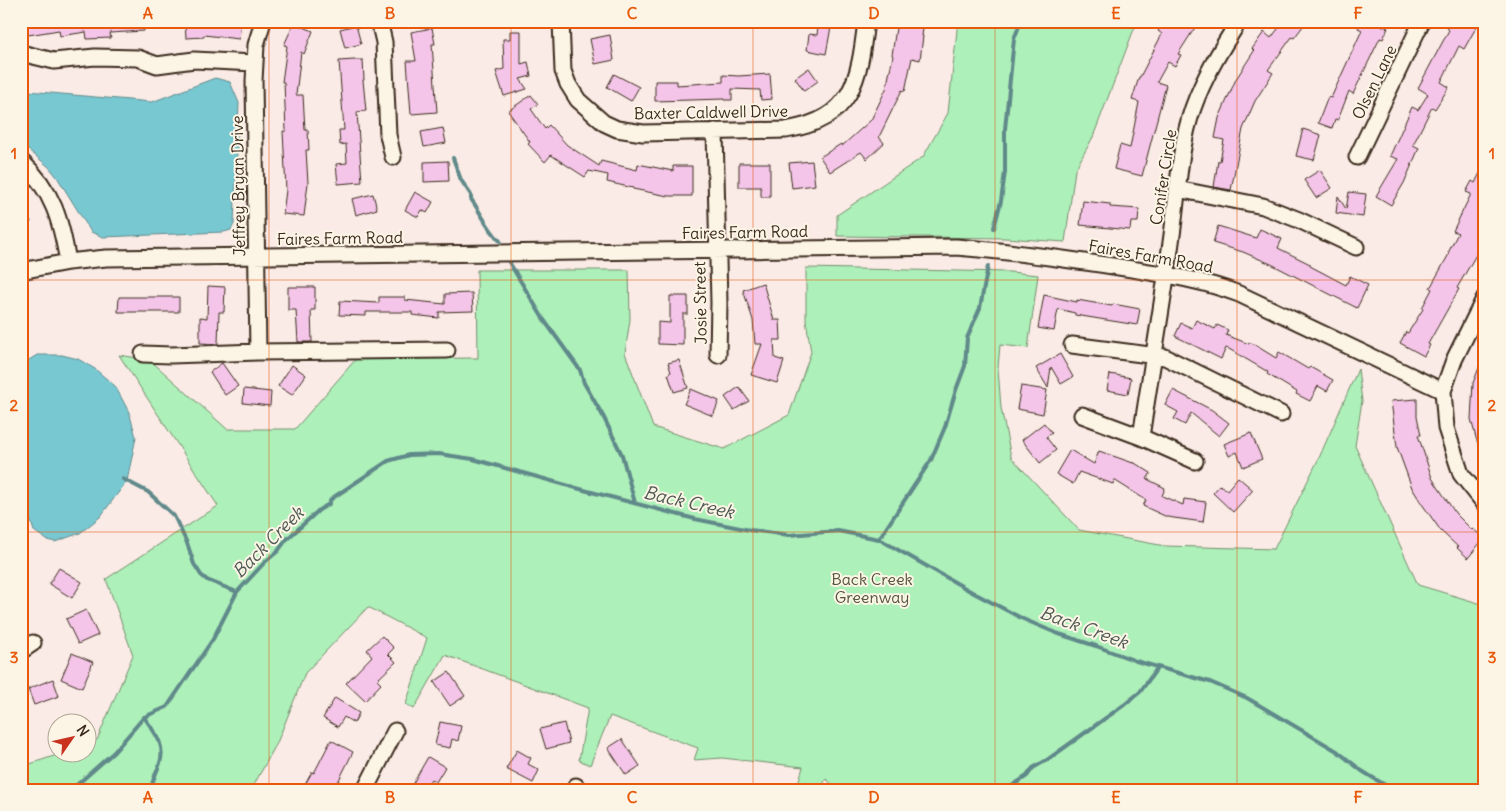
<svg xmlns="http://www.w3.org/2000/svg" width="1506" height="811" font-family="Delius,sans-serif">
<rect width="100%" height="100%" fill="#faebe6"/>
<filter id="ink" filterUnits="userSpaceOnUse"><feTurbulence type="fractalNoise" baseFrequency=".02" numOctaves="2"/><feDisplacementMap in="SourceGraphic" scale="10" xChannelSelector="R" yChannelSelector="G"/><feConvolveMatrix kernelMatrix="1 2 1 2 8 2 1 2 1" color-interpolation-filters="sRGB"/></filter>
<g filter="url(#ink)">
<path fill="#adf0b9" stroke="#748d6c" d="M958,21H1140L1134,29L1093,137L1075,170L1065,242L1005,238L837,236V215L923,157L948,113Z
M806,268L1010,272L1038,275L1028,348L1000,345L998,368L1001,408L1011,457L1079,530L1165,546L1274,549L1319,458L1358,369L1362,401L1355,446L1418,585L1485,605V790H839L826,779L820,790H796L803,767L722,758L694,760L698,748L610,716L590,765L579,760L588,708L445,655L414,709L406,704L427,638L368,607L305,673L277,743L251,790H21V767L60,754H88V744L97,740L133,655L106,579L218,506L119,355L150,360L227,429H295L356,359L478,358L477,270H629L630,320L625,353L653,427L724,449L789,415L811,352L806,320Z"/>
<path fill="#78c8d2" stroke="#60898a" d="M215,78L230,82L239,103L234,224L231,230L224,232L103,237L91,232L57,177L49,167L26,148L21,142V93L28,91L152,102Z
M37,355H62L78,359L95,369L115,386L129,412L136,437L127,481L100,517L80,533L55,542L47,540L34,531L21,492V365Z"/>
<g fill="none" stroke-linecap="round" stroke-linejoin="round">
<path stroke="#60898a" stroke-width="4" d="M453,158L461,180L471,195V199C481,213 488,229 500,241
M994,228L1001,201L1005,172V129L1014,39L1021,21
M509,262L544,320L580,370L584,383L603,416L622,455L635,503
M123,479L148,492L174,516L187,543L194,564L201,575L207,580L237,592
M879,539L931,460L945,427L956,390L965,366L967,338L980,308L988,266
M144,717C154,732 166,744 160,763C157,772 152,780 151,790
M71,790L114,752L144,717L167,707L213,639L237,592L265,562L278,551L286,540L319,510L329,504L331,499L388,461L409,455L439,454L473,459L580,489L695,519L750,530L789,535L838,531L879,539L972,592L1023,619L1056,633L1096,646L1136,661L1210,682L1247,698L1337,751L1362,771L1393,790
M1006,790L1027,776L1033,768L1047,760L1124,705L1140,692L1158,667"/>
</g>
<path fill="#f4c5e8" stroke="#3b2a1e" d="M21,21H43L44,24L57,21H143L144,31L110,33L111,38L87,39L86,32L60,36L59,30L22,36Z
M185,21H241L239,39L204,35V37L186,38Z
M897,21H924L922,36H923L920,60L912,58L905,91L902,90L879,137L884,143L867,159L861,152L830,172L820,157L841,144L842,146L871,120L886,89L893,56L892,55Z
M1164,21H1188L1196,26L1178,54L1181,55L1175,66L1168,62L1157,82L1166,85L1142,176L1114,169L1120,145L1130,148L1139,102L1132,100L1139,77H1140L1162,34L1158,31Z
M1284,21H1307L1294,38L1292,37L1268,70L1273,73L1255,101L1243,129L1231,190L1214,187L1218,161H1220L1224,140L1215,138L1219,118L1236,79L1254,51L1252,49L1264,32L1271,38Z
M1361,21H1382L1381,25L1388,28L1383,39L1380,38L1353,94L1349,91L1338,120L1335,119L1332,128L1318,123L1328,97L1331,98L1362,30L1358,28Z
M1450,21H1468L1477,26L1464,49L1459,46L1441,82L1449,87L1435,109L1432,107L1413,145L1419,148L1404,183L1391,205L1376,196L1398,159L1390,156L1412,107L1418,110L1428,94L1418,88L1449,30L1447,28Z
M294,23L313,31L304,54L301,52L296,95H303L305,130H308L309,150H306L308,183L304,216L283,214L286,190L283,131H286L284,82H282L287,46L284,45Z
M356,25L361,44L345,48L340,29Z
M818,25L831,27L826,54L807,50L809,34L817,35Z
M432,28L435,44H432L437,112L411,114L407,61H416L411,32Z
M510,31H521V64L528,62L531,76L520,79L527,89L504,96L496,71L504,69L503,39H510Z
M610,35L614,60L595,64L590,39Z
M354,60H363L364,80H363L366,111L357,112L362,182L338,184L336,164L347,163L346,144L340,145L339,130H344L339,61Z
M809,68L818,81L804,91L795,78Z
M614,74L639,87L631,101L607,87Z
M770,74L772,99L761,100L760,90L732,89V100H724V99L655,101V81H677V85L723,82V75L738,76Z
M531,95L538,104L531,109L545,129L549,125L567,145L599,166L601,161L637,170L638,164L673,171V166H692V196H668L633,189V188L607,182L608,175L589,171L585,177L551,155L545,162L528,144L530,142L508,111Z
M443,128L446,143L424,147L421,132Z
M1303,129L1321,135L1314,160L1296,156Z
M448,161L449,181L424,182V162Z
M812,161L815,185L792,188L789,163Z
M739,163H770V197H761V187H739Z
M1485,163V232L1476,252L1477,253L1457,288L1459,289L1428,344L1430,345L1424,356L1400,343L1406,332L1408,333L1423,309L1422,308L1432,289L1430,288L1449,254L1448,253L1458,233L1453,231L1471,194L1466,192L1472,181L1475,183Z
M1320,170L1332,188L1316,198L1304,180Z
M415,192L433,202L427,213L422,210L418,217L405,210Z
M1349,192L1366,194L1363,217L1336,213L1338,196L1346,209Z
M373,194L377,209L356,215L352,199Z
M21,201L31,222L21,227Z
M1083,201L1110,204V207L1139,209L1138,222H1131L1130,230L1080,225Z
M1218,226L1256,238L1260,229L1282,239L1278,248L1310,264V266L1346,285L1350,276L1368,285L1357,308L1271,264L1243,252L1213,243Z
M763,283L774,320H780L781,340H774L775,358L784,361L777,383L751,375L762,344H755L753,320L743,290Z
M208,286L225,287L224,312H219L218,344L200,343V317L207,318Z
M288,287H315V310H311L312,342H298L296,310H288Z
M472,293L473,311L439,312V318L412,315V312H366V316L339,315L340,301L379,303V297H405V300L445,304V294Z
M1044,295L1077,302V300L1112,306L1113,304L1140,309L1137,325L1075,315V313L1058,309L1054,331L1038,328Z
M670,296H688V314H683V345L658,344V322L670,323Z
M119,297H179V312H118Z
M1196,320L1215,329L1217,325L1228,330L1226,335L1249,344L1250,342L1276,358L1279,352L1308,369L1310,367L1333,380L1327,391L1318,386L1310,401L1296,394L1297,392L1267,374L1268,372L1229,349L1226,348L1221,359L1175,336L1181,323L1192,328Z
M1060,354L1073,377L1061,384L1051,367L1048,388L1036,368Z
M1484,355L1485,456H1483L1476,438L1471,419L1473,383Z
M679,360L688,388L674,392L668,374L671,372L668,363Z
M222,363L238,386L225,395L210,372Z
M292,365L306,375L292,395L278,386Z
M1110,374L1131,378L1128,394L1107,390Z
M1021,386L1047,390L1043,414L1017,409Z
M739,387L749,401L734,410L725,397Z
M244,389L271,392L270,406L243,403Z
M691,389L719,401L713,416L684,404Z
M1173,390L1212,410L1229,423L1219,436L1191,413L1185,425L1174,419L1178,412L1165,405Z
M1417,399V416L1421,435H1418L1432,478L1456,514L1472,530L1473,529L1484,538L1468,558L1457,548L1458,547L1441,531L1422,504L1412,488L1397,447L1391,401Z
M1044,423L1052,433L1046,437L1056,450L1040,463L1022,440Z
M1251,433L1262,459L1243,467L1237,452L1229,456L1224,444Z
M1070,450L1094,464L1099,451L1133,463V462L1151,473L1147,479L1165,488L1162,496L1183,505L1184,499L1206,502L1203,522L1167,517L1143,506L1146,500L1114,480L1113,484L1079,472L1073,484L1056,474Z
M1238,477L1253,490L1233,512L1213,493L1220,485L1227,490Z
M59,568L82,582L72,598L49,584Z
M86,610L98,635L78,644L66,619Z
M382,636L394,648L388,654L396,662L377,680L381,684L365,701L346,683L372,656L367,650Z
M72,653L93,662L82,688L61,679Z
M449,672L465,696L450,706L434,682Z
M53,679L59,696L34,705L28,689Z
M335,698L359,713L354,723L344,717L338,727L323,718Z
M440,722L461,726L458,741L452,739L450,748L435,745Z
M564,723L569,743L546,749L540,729Z
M622,739L640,766L626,775L608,748Z
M331,740L353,752L334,790H302L312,772L314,773Z
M517,750L531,758L528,764L539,770L533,783L506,769Z
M428,757L445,767L436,782L431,779L424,790H409Z"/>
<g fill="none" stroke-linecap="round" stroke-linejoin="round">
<g stroke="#3b2a1e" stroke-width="19">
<path id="minor" d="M379,21L384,42L388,135L393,157
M561,21L563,71L568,84L578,100L604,123L617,129L643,133L786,130C853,119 859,81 866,21
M21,53L54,61L95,57L138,58L157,65L194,60L254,63
M715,131L719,303L718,355
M1357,157L1422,21
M21,161C53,190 61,221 68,262
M1177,189L1263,206L1299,220L1356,247
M21,271L68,262L106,258L956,247C1011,251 1065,259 1119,267C1161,274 1200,279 1239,294L1443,391
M1485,297L1454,360L1443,391L1446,428L1461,474L1485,504
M1072,345L1165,357L1281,414
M258,352L254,81L256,45L263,21
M143,354L171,355L258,352L447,350
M1082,415L1141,437L1195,461
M1141,437C1151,370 1163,302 1172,235C1178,193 1179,148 1193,108C1204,77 1221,49 1239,21
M21,651L33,643
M365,790L395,731
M575,790L576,786"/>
</g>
<use href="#minor" stroke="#fcf5e5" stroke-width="15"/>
</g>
</g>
<path fill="none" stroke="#e8590c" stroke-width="1" stroke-opacity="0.55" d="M269,21V790M511,21V790M753,21V790M995,21V790M1237,21V790M21,280H1485M21,532H1485"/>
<g text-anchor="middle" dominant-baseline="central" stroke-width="4" stroke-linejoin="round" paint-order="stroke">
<g font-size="16" fill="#3b2a1e" stroke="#fcf5e5">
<text transform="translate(1374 82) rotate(-64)">Olsen Lane</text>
<text transform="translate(711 112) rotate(-1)">Baxter Caldwell Drive</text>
<text transform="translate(1163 177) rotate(-81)">Conifer Circle</text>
<text transform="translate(238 186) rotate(-91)">Jeffrey Bryan Drive</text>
<text transform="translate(745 232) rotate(-1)">Faires Farm Road</text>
<text transform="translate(340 238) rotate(-1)">Faires Farm Road</text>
<text transform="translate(1151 256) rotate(10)">Faires Farm Road</text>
<text transform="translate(700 303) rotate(-91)">Josie Street</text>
</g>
<g font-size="16" fill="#52523d" stroke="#fcf5e5">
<text x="872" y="579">Back Creek<tspan x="872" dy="18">Greenway</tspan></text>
</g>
<g font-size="18" font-style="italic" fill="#4d5954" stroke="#fcf5e5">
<text transform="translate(689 502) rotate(13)">Back Creek</text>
<text transform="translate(268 542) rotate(-45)">Back Creek</text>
<text transform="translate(1084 627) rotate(20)">Back Creek</text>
</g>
</g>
<rect width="1506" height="811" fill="none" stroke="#fcf5e5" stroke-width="55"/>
<g transform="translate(72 738) rotate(56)"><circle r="24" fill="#fcf5e5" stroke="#afa495"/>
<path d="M0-4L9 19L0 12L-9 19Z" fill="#c8321e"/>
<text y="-8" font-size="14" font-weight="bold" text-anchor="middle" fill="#3b2a1e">N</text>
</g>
<rect x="28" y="28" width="1450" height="756" fill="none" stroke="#e8590c" stroke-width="2"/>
<g font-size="16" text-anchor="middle" font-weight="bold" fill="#e8590c">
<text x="148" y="19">A</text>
<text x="390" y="19">B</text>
<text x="632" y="19">C</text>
<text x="874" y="19">D</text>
<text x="1116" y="19">E</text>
<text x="1358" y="19">F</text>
<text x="14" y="159">1</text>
<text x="1492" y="159">1</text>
<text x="14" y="411">2</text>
<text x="1492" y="411">2</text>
<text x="14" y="663">3</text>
<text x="1492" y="663">3</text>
<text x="148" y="803">A</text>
<text x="390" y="803">B</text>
<text x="632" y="803">C</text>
<text x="874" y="803">D</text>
<text x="1116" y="803">E</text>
<text x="1358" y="803">F</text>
</g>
</svg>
